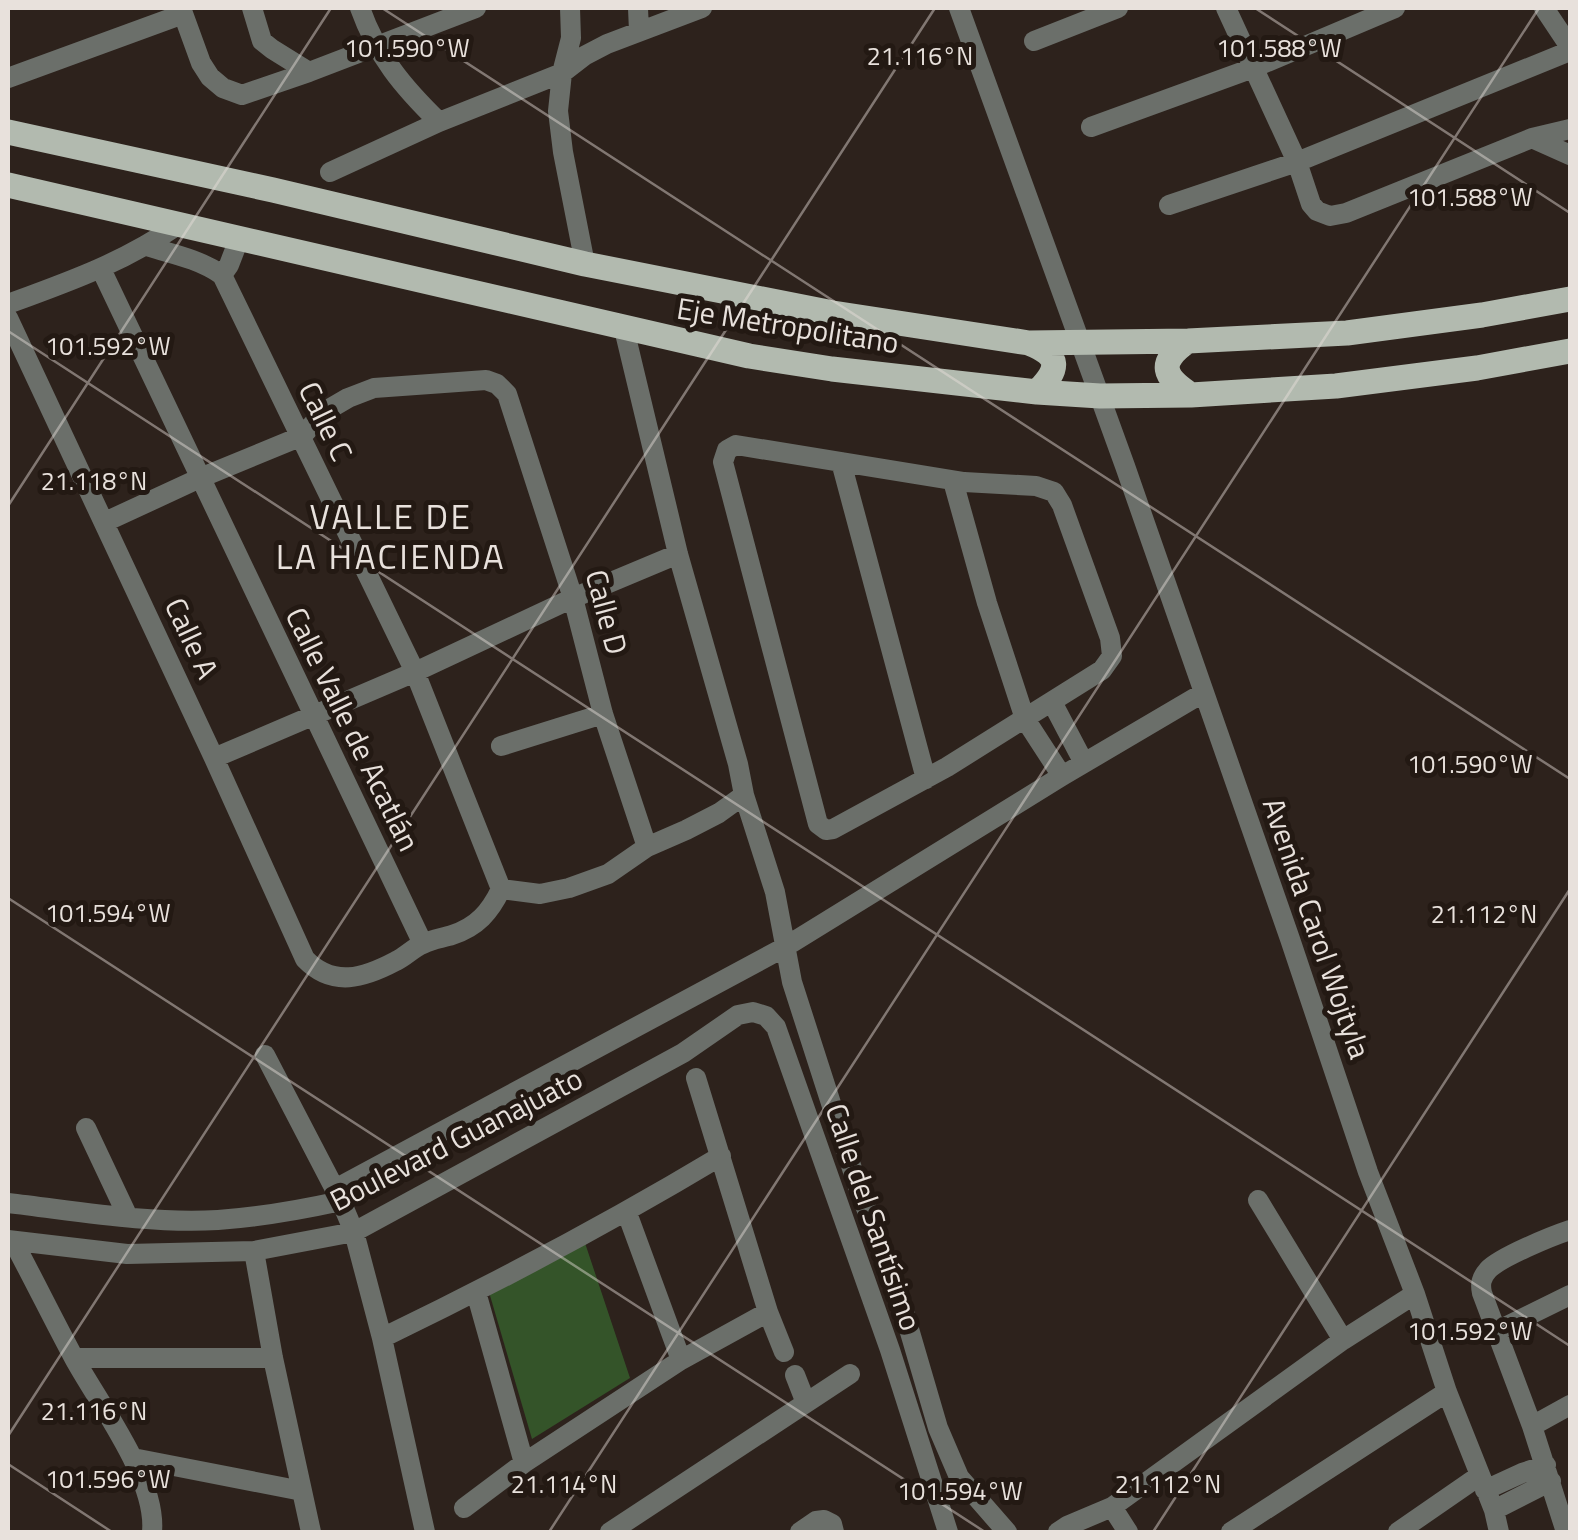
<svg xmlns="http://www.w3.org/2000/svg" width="1578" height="1540" font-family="'Titillium Web',sans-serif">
<rect width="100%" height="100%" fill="#2d221c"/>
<path fill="#345429" d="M583,1237L630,1378L532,1439L489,1292Z"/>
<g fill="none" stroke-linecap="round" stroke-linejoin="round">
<path stroke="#6b6f6a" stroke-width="20" d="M181,8L201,63L210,77L223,88L242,95L309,72L476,8
M252,8L262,41L272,49L309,72
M360,8C377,56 403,87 439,122
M570,8L571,38L562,73L558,111L563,152L585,264
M638,8L639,31
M959,8L1125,466L1290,939L1368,1172L1415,1294L1447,1392L1494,1510L1499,1532
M1226,8L1297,162L1311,204L1317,211L1330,216L1346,213L1532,138L1570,129
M1544,8L1570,47
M1034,41L1118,8
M8,78L183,14
M1091,127L1253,68L1395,8
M1532,138L1570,155
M330,172L439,122L562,73L584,56L607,44L702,8
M1169,205L1297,162L1570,51
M146,246C173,254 199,259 222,275L415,672L501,889
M101,269L423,944
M222,275L229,265L239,239
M8,304C71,281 122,263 178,225
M8,318L214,758L305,959C333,988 364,978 396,961C406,956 413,948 423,944C432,939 443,938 452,935C477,927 490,912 501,889
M736,445L964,482L1036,486L1054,492L1062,505L1110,638L1112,656L1102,670L947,767L833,829L826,830L818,824L723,462L727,450Z
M841,462L926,779
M953,481L987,603L1025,719L1062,776
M105,522L200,478L302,436L324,412L348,398L374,388L486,380L497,384L507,394L573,598L603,714L647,847
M1052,702L1084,763
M501,746L603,714
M214,758L415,672L573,598L678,554
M744,795L775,892L792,982L856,1181L902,1305L938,1428L959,1477L1007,1532
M501,889L540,894L569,888L608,874L647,847L686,830L719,813L744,795L738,764L678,554L624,329
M265,1055L341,1201L354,1232L382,1338L425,1532
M696,1078L768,1312L784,1352
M86,1128L128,1217
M335,1189L785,947L1062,776L1203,693
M1258,1200L1343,1340
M8,1203C77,1211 148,1224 218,1220C260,1217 300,1210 341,1201
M627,1213L681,1360
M8,1240L127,1254L254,1251L354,1232L683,1053L738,1015L753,1012L766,1016L776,1027L890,1350L948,1532
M13,1241C34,1280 53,1319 74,1358C99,1404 157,1479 152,1532
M254,1251L273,1358L311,1532
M476,1292L524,1463
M1497,1331L1570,1295
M382,1338C498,1282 611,1222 721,1156
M74,1358H273
M795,1375L806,1403
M1532,1426L1570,1405
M133,1458L302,1491
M1485,1490L1522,1473L1546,1465
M1112,1507L1128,1532
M464,1508L524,1463L681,1360L768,1312
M1494,1510L1551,1481
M610,1532L850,1374
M800,1532L816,1521L824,1520L832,1524L834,1532
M1058,1532L1067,1526L1112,1507L1343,1340L1415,1294
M1231,1532L1447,1392
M1398,1532L1479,1476
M1566,1532L1532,1426L1482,1293C1480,1284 1481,1278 1488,1270C1500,1257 1552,1236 1570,1230"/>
<path stroke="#b2baaf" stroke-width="25" d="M8,132L273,190L585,264L833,313L1029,343L1188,341L1347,333L1482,315L1570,299
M8,185L749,356L832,369L1037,392L1100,396L1191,395L1336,386L1477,368L1570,351
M1188,341C1156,363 1164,377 1191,395
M1029,343C1062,356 1059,369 1037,392"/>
</g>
<path fill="none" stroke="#e8e1dc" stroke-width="2.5" stroke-opacity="0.45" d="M382,8L1570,779M1255,8L1570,213M8,331L1570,1346M8,506L331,8M8,898L985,1532M8,1436L935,8M8,1464L112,1532M549,1532L1539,8M1153,1532L1570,889"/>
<g text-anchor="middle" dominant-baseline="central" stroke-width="10" stroke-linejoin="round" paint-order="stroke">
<g font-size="30" fill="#e8e1dc" stroke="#231913">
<text transform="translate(788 325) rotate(9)">Eje Metropolitano</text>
<text transform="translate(326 421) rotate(64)">Calle C</text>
<text transform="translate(607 612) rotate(75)">Calle D</text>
<text transform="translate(192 638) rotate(65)">Calle A</text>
<text transform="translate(353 729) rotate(64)">Calle Valle de Acatlán</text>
<text transform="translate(1317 928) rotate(71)">Avenida Carol Wojtyla</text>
<text transform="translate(456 1139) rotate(-27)">Boulevard Guanajuato</text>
<text transform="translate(874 1217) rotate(71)">Calle del Santísimo</text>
</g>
<g font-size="35" letter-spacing="2.5" fill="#e8e1dc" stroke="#231913">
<text x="391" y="516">VALLE DE<tspan x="391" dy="40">LA HACIENDA</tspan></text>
</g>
</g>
<g font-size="25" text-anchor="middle" fill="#e8e1dc" stroke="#231913" stroke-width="10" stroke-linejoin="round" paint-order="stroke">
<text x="407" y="57">101.590°W</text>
<text x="1279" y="57">101.588°W</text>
<text x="920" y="65">21.116°N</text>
<text x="1470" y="206">101.588°W</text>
<text x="108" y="355">101.592°W</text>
<text x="94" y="490">21.118°N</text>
<text x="1470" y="773">101.590°W</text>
<text x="108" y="922">101.594°W</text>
<text x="1484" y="923">21.112°N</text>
<text x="1470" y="1340">101.592°W</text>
<text x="94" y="1420">21.116°N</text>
<text x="108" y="1488">101.596°W</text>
<text x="564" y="1493">21.114°N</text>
<text x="1168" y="1493">21.112°N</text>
<text x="960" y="1500">101.594°W</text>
</g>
<rect width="1578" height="1540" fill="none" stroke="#e8e1dc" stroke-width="20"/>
</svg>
